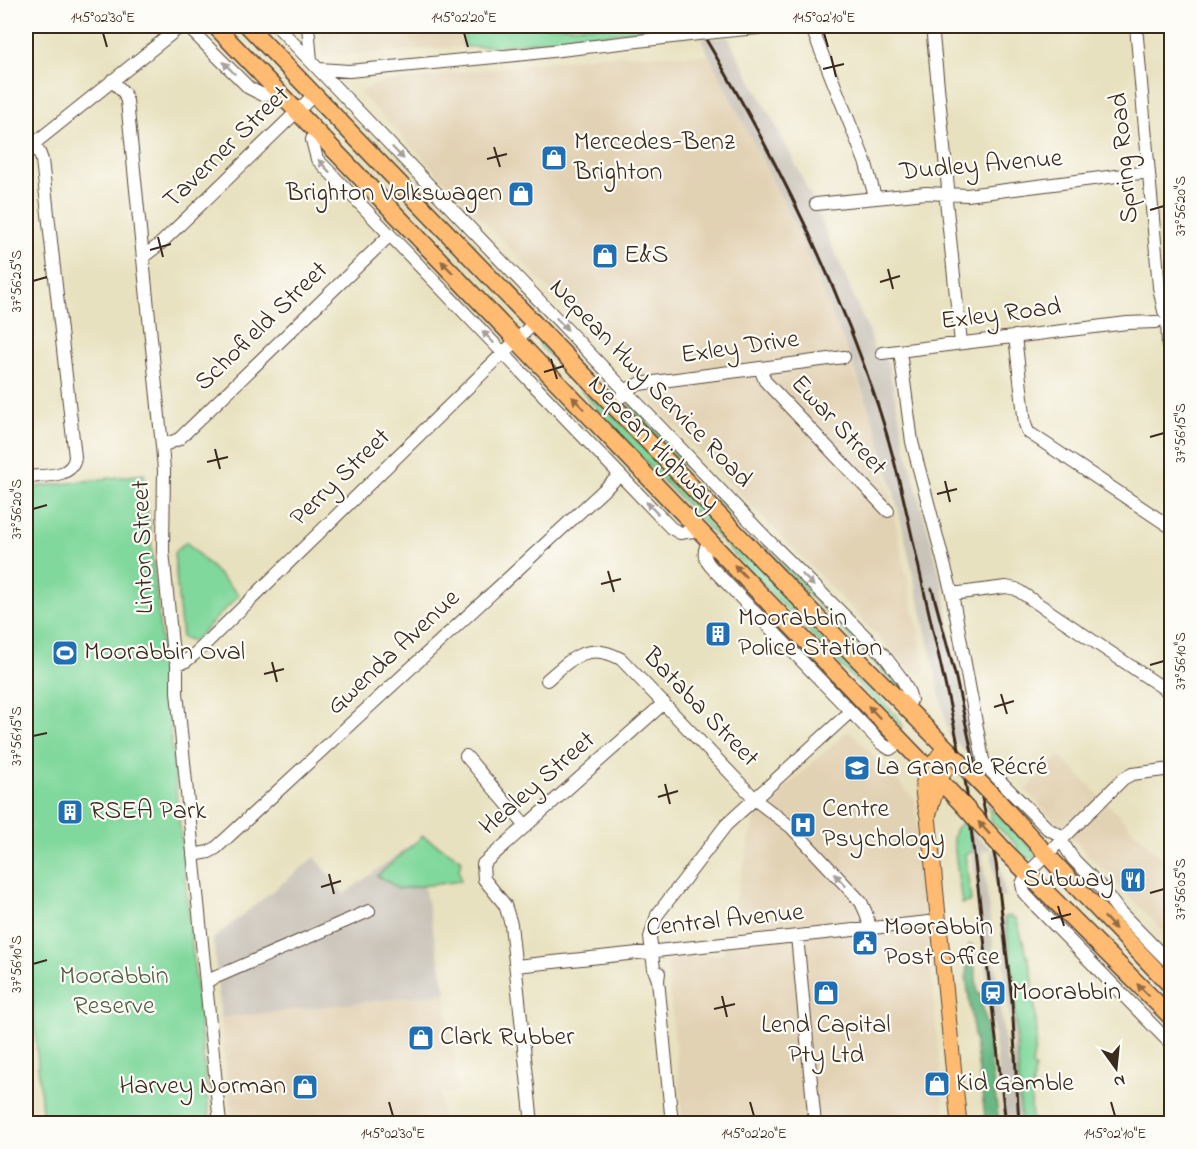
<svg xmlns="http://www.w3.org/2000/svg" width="1197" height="1149" font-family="'Indie Flower',sans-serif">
<rect width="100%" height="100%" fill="#fdfcf7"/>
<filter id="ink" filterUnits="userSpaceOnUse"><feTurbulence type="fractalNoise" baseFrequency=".0167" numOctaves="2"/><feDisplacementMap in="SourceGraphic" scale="12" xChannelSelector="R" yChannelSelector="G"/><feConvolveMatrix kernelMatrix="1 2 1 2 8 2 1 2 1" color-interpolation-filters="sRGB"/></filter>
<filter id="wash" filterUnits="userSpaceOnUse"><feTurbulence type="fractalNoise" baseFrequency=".008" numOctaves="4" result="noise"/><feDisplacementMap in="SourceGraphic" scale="24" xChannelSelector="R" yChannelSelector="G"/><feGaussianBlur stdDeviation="1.35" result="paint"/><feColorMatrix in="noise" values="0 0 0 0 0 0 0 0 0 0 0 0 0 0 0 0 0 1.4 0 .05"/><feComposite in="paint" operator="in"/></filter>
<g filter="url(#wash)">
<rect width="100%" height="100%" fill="#e8e1bf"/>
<path fill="#e2d2b4" d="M326,26H462L464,47L326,56L323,55L320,27Z
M606,55H709L784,203L818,277L877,432L926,670L917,677L644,394L627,370L359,92L381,82Z
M847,732L852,733L915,799L945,1123H683L667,966L671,960L723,954L756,813Z
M1060,756L1171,868V939L1025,790Z
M446,993L458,1092L440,1094L443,1123H232L221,1018Z"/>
<path fill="#c9c3b8" d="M728,37L786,145L811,196L873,342L872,346L888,363L906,450L944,589L951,641L980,766L949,735L899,512L877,432L854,367L793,221L701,39Z
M970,830L991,849L999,858L1005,897L998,898L991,850L982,851L1007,1064L1012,1063V1041L1000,918L1005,917L1010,947L1017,1020L1021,1123H1004Z
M415,842L446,993L221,1018L213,939L315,857L344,894Z"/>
<path fill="#81d89c" stroke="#5e815d" stroke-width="1.5" d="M462,26H678L496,46L464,47Z
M541,341L754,561L809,626L900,719L904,729L893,720L612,427L569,375L541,347L539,343Z
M630,404L757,534L755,536L746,530L631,410L628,406Z
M144,474L210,1123H43L26,925V488Z
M186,542L239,595L194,641L182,638L174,553Z
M764,544L830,610L879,655L908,697L762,547Z
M988,805L1004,822H1006L1037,855L1030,859L1017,850V845L992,822Z
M962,823L970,830L972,852L965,854L971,901L962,904L953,837L956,828Z
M423,836L462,860L459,869L461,881L398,889L389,882L377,876Z
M1011,916L1012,918H1016L1032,972L1037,1035L1032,1066L1035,1068L1031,1099L1032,1123H1021L1014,980L1005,917Z"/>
<path fill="#68b884" stroke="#527151" stroke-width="1.5" d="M969,945H972L978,994H981L983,1011H984L999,1123H986L966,976Z"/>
</g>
<g filter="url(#ink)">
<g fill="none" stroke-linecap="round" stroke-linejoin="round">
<g stroke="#554536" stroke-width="14">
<path id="minor" d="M187,26L249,88L263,95L277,91
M277,26L767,539L883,654L902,679L909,693L911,700L907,708
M308,26L311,61
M811,26L866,164L875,197
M932,26L948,188L946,200L961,343
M1136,26L1159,287L1164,311L1167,316L1168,346
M725,31L780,26
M319,69L349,71L526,54L698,34
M112,80L124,93L127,101L162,446L164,470L163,551L172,645L177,664V692L220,1124
M315,130L312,140L317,159L671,528L680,533L700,530
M26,150L181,26
M816,204L926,193L967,195L1148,172
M143,257L160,244L315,94
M1015,336L1025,424L1028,432L1172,528
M900,351L912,442L952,594L983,760L988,769L1048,829L1064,837
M882,353L1127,323L1156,322
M760,368L765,381L888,511
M621,397L630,388L639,384L844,357
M162,446L179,439L390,235
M26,477C42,475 73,479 75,457L42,160L39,152L32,144
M710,540C701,552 704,560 714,570L882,744L890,749L902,741
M952,594L1006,587L1016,589L1172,694
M177,664L186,661L197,652L535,322
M547,680C572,658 588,641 621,659L758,802L791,827L861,902L866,913L870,928
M466,756L525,825
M1172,769L1132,774L1123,779L1027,874L1022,884L1024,893L1037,907L1172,1045
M1061,840L1073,859L1100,886L1119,911L1172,965
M193,855L209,852L216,848L620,475
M797,936L815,1124
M516,966L938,921
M659,973L658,980L672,1124
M658,980L654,969L650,937L657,915L726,825L850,712
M26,981H28
M207,981L369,911
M532,1124L511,924L505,905L484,879L483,864L664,703"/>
</g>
<g stroke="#554536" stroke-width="17">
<path id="major" d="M945,747C925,776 917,779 928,816L959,1124
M928,816L939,780L954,756"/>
</g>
<g stroke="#554536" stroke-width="19">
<path id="highway" d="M215,26L962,804
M248,26L846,647L957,759
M996,799L1070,880L1172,987
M1006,852L1172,1018"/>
</g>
<use href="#minor" stroke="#fff" stroke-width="12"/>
<use href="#major" stroke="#ffbb71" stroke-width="15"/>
<use href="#highway" stroke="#ffbb71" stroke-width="16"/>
<path stroke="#3b2a1e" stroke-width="3" d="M698,26C770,146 834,272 878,406C897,464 909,523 922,582C937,650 954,718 966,786L1006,1124
M932,589L955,674L996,863L1012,1001L1019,1124"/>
<g stroke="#554536" stroke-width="14" stroke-linecap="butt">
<path id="minor-bridge" d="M698,34L725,31"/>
</g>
<g stroke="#554536" stroke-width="19" stroke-linecap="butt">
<path id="highway-bridge" d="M957,759L996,799
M962,804L1006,852"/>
</g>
<use href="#minor-bridge" stroke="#fff" stroke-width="12"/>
<use href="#highway-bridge" stroke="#ffbb71" stroke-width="16"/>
</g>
<defs><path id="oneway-solid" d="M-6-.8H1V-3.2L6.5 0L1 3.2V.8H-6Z" transform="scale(1.5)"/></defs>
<g fill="#a79f9a">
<use href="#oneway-solid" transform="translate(229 68) rotate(-134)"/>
<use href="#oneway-solid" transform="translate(398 153) rotate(46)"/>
<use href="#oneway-solid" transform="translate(324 166) rotate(-133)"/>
<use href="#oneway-solid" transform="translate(562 324) rotate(46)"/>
<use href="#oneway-solid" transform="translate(488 337) rotate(-134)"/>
<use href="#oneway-solid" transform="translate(652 508) rotate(-134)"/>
<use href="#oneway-solid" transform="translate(808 580) rotate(45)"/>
<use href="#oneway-solid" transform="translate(840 880) rotate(-133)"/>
</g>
<g fill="#936b43">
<use href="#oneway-solid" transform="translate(447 267) rotate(-134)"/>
<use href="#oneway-solid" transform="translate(578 403) rotate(-134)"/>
<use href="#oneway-solid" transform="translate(740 571) rotate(-134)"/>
<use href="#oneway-solid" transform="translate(874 712) rotate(-134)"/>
<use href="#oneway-solid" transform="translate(984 828) rotate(-132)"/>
<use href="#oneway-solid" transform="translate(1110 923) rotate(47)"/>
<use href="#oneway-solid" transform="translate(1143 990) rotate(-135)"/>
</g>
</g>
<path fill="none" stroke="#3b2a1e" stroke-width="2" d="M103,33L107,47M464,33L468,47M824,33L828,47M831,56L836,77M823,69L844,64M494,147L500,167M487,159L507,154M1150,210L1164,206M158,237L163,257M150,250L171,244M888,269L893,289M33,281L47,277M880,282L900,276M551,359L557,379M544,372L564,366M1150,437L1164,433M215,449L220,469M207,462L228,457M945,481L950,502M937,494L957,489M33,509L47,505M608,571L614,592M601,584L621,579M272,662L277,682M1150,665L1164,661M264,674L284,669M1001,694L1007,714M994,707L1014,701M33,736L47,733M665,784L670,804M658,797L678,791M329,874L334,894M321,887L341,881M1150,893L1164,889M1058,906L1064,926M1051,919L1071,914M33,964L47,960M722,996L727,1017M714,1009L735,1004M389,1102L393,1116M750,1102L754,1116M1111,1102L1115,1116"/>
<defs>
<g id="shop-square" transform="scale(1.35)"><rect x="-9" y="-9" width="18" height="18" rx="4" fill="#1f6fb2" stroke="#fdfcf7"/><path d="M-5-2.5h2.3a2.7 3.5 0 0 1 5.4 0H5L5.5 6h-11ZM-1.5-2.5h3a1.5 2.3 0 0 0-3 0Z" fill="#fff"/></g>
<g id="building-square" transform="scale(1.35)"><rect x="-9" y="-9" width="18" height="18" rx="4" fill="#1f6fb2" stroke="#fdfcf7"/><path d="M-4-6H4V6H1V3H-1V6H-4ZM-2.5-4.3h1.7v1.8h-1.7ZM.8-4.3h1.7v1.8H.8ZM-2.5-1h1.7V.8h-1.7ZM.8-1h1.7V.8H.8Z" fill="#fff"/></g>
<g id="stadium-square" transform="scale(1.35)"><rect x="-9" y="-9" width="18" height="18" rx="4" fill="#1f6fb2" stroke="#fdfcf7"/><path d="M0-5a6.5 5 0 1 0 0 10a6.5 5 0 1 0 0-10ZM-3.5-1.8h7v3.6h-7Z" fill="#fff"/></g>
<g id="school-square" transform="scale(1.35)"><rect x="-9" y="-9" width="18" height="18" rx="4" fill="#1f6fb2" stroke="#fdfcf7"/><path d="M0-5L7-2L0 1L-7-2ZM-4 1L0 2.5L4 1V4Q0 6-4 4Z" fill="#fff"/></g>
<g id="hospital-square" transform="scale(1.35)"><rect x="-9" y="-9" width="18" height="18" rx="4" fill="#1f6fb2" stroke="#fdfcf7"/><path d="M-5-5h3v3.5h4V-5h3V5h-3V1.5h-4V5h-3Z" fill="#fff"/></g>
<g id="restaurant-square" transform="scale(1.35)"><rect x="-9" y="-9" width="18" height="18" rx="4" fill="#1f6fb2" stroke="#fdfcf7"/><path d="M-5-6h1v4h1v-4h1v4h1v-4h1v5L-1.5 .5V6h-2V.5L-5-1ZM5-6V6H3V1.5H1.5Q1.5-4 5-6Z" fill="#fff"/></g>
<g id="civic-square" transform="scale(1.35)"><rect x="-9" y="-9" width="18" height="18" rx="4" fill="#1f6fb2" stroke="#fdfcf7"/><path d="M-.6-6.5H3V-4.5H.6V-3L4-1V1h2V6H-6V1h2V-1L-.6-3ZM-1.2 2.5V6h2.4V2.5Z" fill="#fff"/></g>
<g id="station-square" transform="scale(1.35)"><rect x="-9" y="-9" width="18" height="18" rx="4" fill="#1f6fb2" stroke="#fdfcf7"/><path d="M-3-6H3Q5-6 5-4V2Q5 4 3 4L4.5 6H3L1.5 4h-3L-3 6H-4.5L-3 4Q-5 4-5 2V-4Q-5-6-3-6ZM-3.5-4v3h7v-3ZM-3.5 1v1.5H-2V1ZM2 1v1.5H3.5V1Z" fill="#fff"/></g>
</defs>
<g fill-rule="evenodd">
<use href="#shop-square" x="554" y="158"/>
<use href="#shop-square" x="521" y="194"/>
<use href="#shop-square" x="605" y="256"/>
<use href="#building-square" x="718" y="634"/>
<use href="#stadium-square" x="65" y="653"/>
<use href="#school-square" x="857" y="768"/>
<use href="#building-square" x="70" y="812"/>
<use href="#hospital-square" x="803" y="825"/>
<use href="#restaurant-square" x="1133" y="880"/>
<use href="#civic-square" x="865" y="943"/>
<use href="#shop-square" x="826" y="993"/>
<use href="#station-square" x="993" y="993"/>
<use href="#shop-square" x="421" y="1038"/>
<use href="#shop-square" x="937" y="1084"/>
<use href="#shop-square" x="305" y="1087"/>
</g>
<g text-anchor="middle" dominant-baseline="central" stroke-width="4.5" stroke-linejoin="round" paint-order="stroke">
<g font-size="26" fill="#3b2a1e" stroke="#fdfcf7" text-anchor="start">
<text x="574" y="143">Mercedes-Benz<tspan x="574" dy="30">Brighton</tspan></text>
<text x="502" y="194" text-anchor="end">Brighton Volkswagen</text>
<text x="624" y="256">E&amp;S</text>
<text x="738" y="619">Moorabbin<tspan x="738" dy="30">Police Station</tspan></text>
<text x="84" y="653">Moorabbin Oval</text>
<text x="876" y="768">La Grande Récré</text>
<text x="822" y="810">Centre<tspan x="822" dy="30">Psychology</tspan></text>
<text x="90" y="812">RSEA Park</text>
<text x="1114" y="880" text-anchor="end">Subway</text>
<text x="884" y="928">Moorabbin<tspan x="884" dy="30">Post Office</tspan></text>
<text x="1012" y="993">Moorabbin</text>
<text x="826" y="1026" text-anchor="middle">Lend Capital<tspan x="826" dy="30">Pty Ltd</tspan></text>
<text x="440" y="1038">Clark Rubber</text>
<text x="956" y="1084">Kid Gamble</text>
<text x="286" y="1087" text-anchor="end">Harvey Norman</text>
</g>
<g font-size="26" fill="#3b2a1e" stroke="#fdfcf7">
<text transform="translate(227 148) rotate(-44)">Taverner Street</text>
<text transform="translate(1125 158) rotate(-95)">Spring Road</text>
<text transform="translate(981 166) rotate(-5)">Dudley Avenue</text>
<text transform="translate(1001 315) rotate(-7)">Exley Road</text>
<text transform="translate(262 327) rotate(-44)">Schofield Street</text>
<text transform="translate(740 348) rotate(-8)">Exley Drive</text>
<text transform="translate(650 384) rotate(46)">Nepean Hwy Service Road</text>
<text transform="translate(838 426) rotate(47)">Ewar Street</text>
<text transform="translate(653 444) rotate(46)">Nepean Highway</text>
<text transform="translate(341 478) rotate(-44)">Perry Street</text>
<text transform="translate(144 547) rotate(-92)">Linton Street</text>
<text transform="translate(394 653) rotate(-43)">Gwenda Avenue</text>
<text transform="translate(700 708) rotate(46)">Bataba Street</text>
<text transform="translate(538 784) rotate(-41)">Healey Street</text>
<text transform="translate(725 921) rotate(-6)">Central Avenue</text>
</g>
<g font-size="26" fill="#505e44" stroke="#fdfcf7">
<text x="114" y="977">Moorabbin<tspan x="114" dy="30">Reserve</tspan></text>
</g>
</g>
<rect width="1197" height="1149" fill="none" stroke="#fdfcf7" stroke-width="66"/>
<g transform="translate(1116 1068) rotate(165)" stroke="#fdfcf7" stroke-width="4.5" paint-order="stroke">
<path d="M0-4.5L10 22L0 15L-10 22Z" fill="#3b2a1e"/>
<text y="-9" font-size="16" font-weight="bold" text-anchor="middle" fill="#3b2a1e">N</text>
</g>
<rect x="33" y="33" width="1131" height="1083" fill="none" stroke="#3b2a1e" stroke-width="2"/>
<g font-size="15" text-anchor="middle" fill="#3b2a1e">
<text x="103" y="22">145°02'30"E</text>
<text x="464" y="22">145°02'20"E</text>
<text x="824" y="22">145°02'10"E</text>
<text transform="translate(1180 206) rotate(-90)" y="5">37°56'20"S</text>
<text transform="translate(16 281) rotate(-90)" y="5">37°56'25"S</text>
<text transform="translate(1180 433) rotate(-90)" y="5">37°56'15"S</text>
<text transform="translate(16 509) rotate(-90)" y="5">37°56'20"S</text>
<text transform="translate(1180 661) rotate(-90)" y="5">37°56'10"S</text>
<text transform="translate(16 736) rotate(-90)" y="5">37°56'15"S</text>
<text transform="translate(1180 889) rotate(-90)" y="5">37°56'05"S</text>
<text transform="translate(16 964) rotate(-90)" y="5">37°56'10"S</text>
<text x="393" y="1138">145°02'30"E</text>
<text x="754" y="1138">145°02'20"E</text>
<text x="1115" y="1138">145°02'10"E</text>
</g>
</svg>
